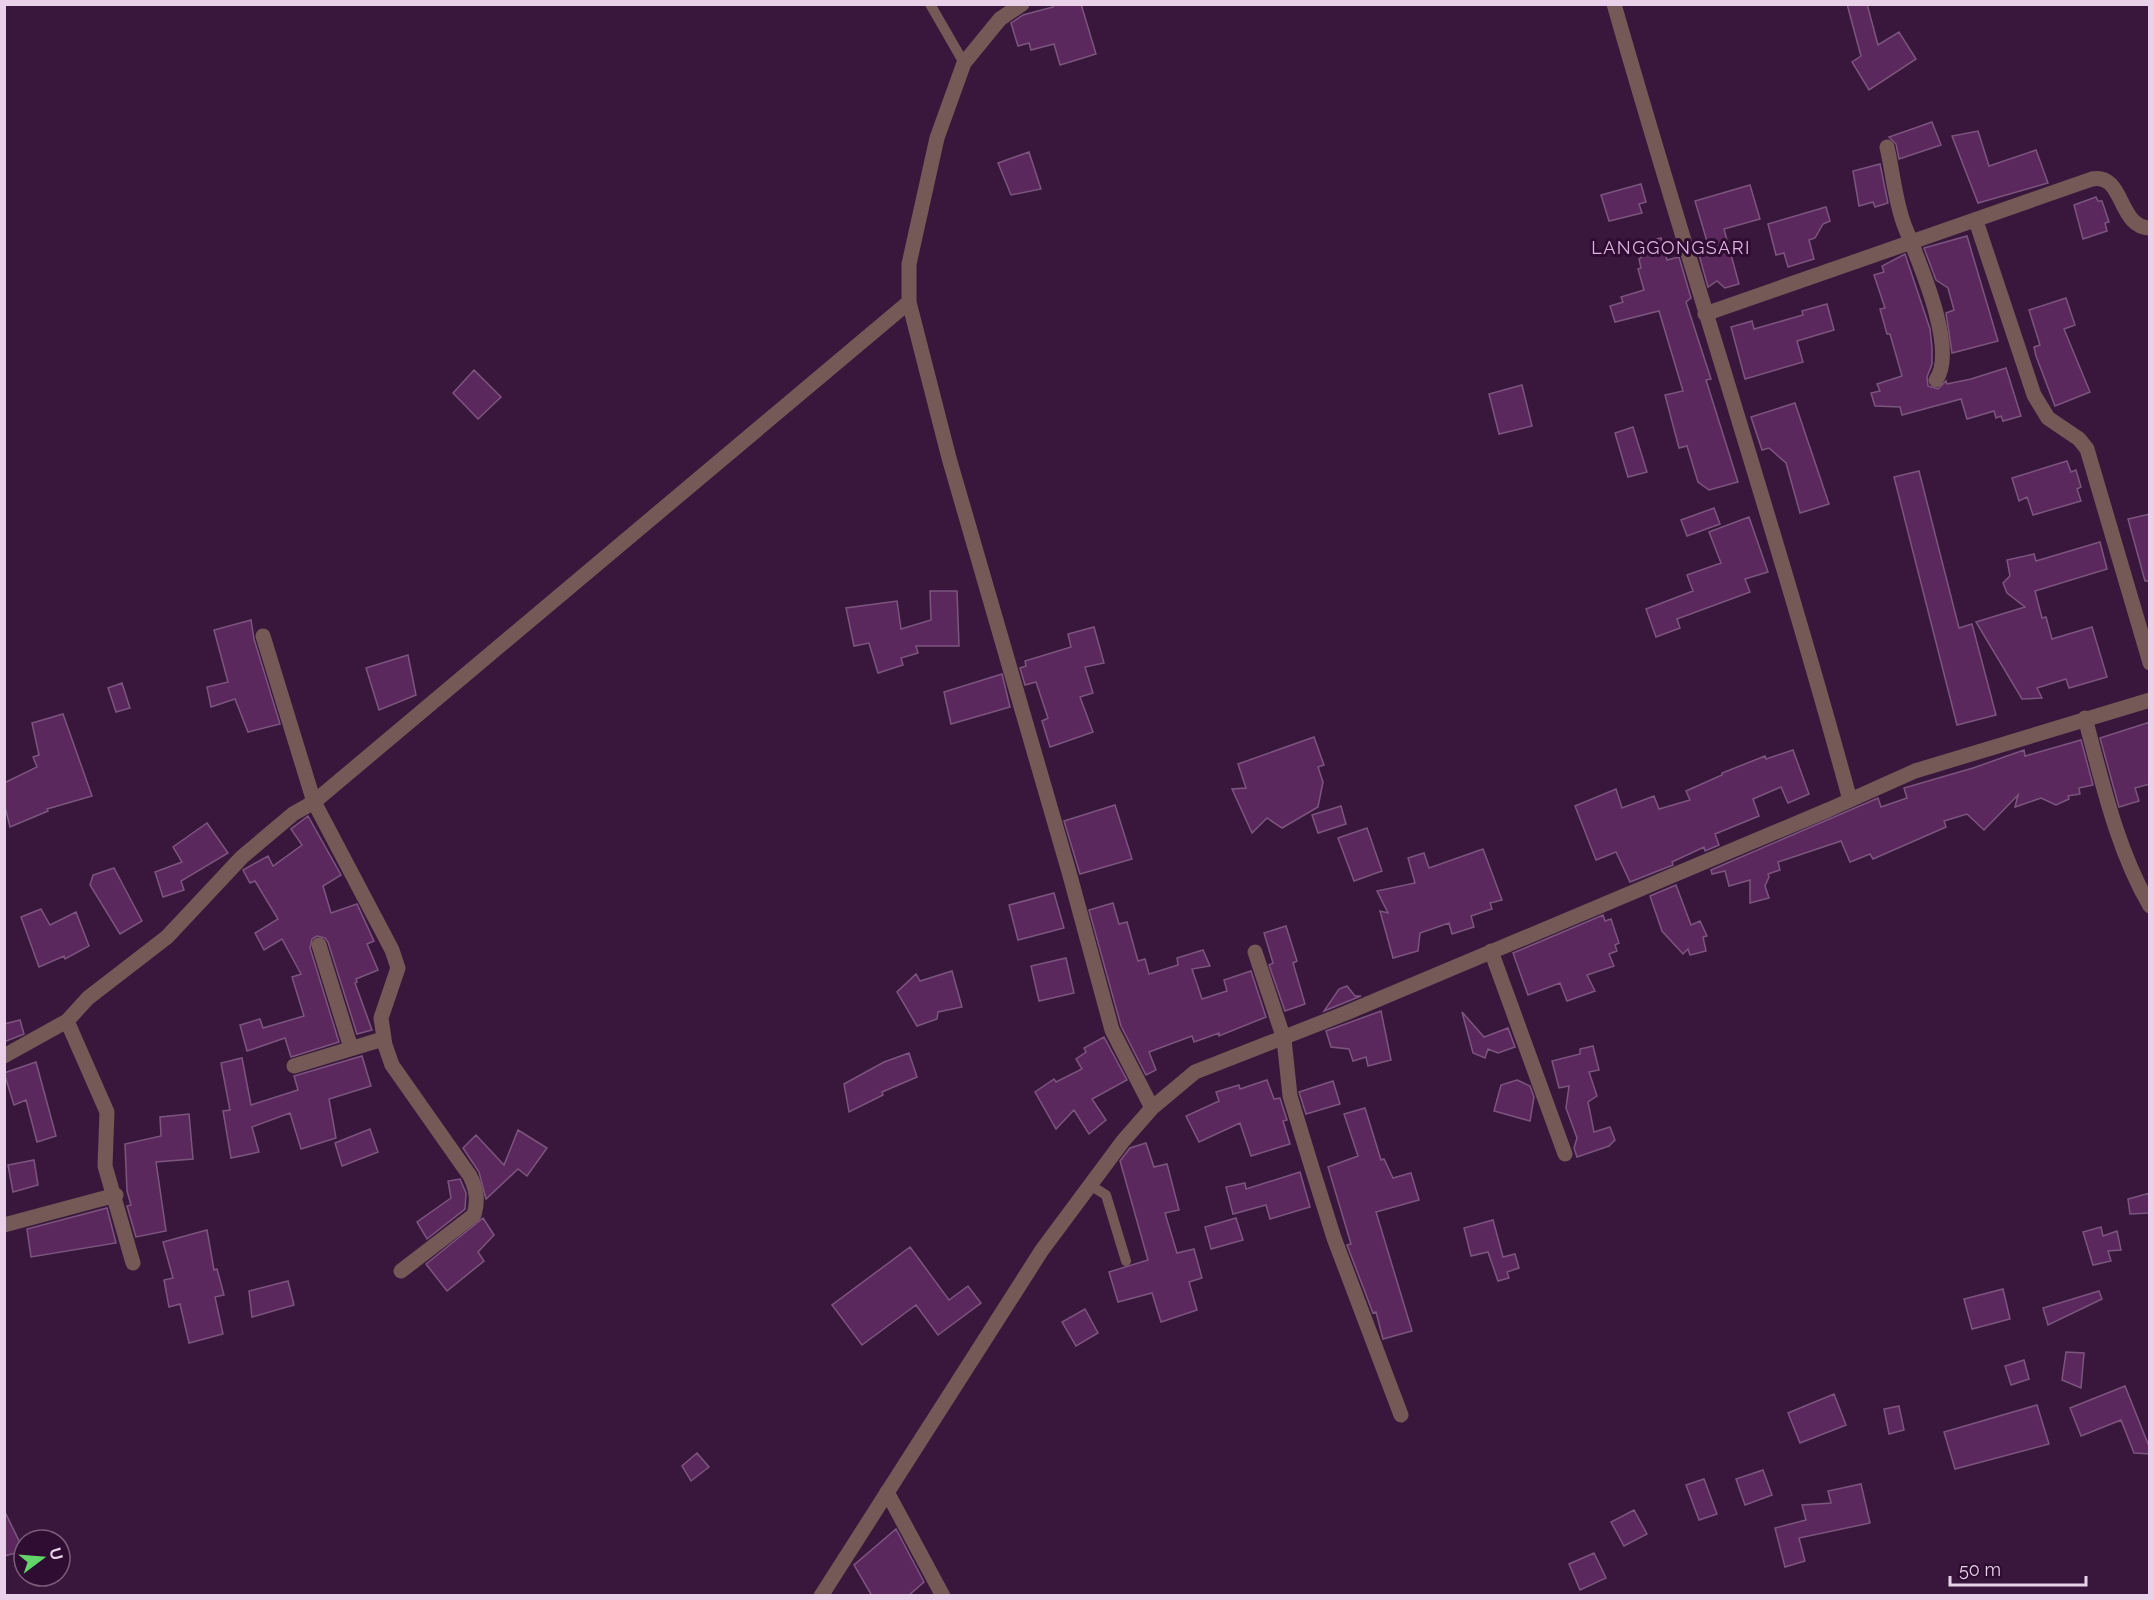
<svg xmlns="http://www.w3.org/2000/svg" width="2154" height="1600" font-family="Raleway,sans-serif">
<rect width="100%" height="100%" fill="#39173c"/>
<path fill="#5b285e" stroke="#7c557e" stroke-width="1.5" d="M1052,4H1081L1096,54L1060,65L1054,44L1031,50L1029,43L1018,46L1011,23L1023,15L1053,7Z
M1847,4H1867L1878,45L1899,32L1916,59L1869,90L1852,62L1861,56Z
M1932,122L1941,145L1899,159L1896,144L1889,137Z
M1978,131L1989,166L2036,150L2048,183L1978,203L1952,136Z
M1029,152L1041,189L1011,195L998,163Z
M1880,164L1888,203L1875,207L1873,202L1859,206L1853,171Z
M1641,184L1646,202L1639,204L1642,213L1609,221L1601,195Z
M1750,185L1760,219L1724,229L1739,284L1725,288L1717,281L1708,287L1698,251L1709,248L1695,201Z
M2096,197L2098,201H2102L2109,222L2105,223L2107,231L2083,239L2074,205Z
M1826,207L1830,221L1823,224L1815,238L1809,240L1814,259L1788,267L1784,253L1776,255L1768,224Z
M1967,236L1998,341L1952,353L1946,313L1954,310L1948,288L1936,280L1924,248Z
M1661,238L1667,260L1679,257L1691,298L1686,302L1711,379L1706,380L1738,482L1709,490L1698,482L1687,446L1679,448L1674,429L1665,395L1683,391L1659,311L1615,322L1610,306L1623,302L1621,297L1644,290L1638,269L1641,268L1639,259L1648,252L1645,242Z
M1905,254L1930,329L1932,348V364L1927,377L1928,386L1938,389L1946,381L1947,384L1971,379L2006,368L2021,416L2003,421L2001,416L1996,418L1994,411L1967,419L1961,399L1902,415L1900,407L1875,406L1871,393L1880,391L1877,384L1902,376L1890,334H1887L1880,309L1885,308L1874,275L1884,272L1882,266Z
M2066,298L2075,325L2064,329L2090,392L2055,406L2036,356L2034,347L2040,345L2029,310Z
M1827,304L1834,330L1797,341L1803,362L1745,379L1731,327L1752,321L1754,329L1803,315L1802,311Z
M474,370L501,397L478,419L453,393Z
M1522,385L1532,426L1499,434L1489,394Z
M1795,403L1829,504L1800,513L1786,463L1769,448L1762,450L1751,417Z
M1633,427L1647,472L1628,477L1615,433Z
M2067,461L2071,472L2076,470L2081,487L2077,489L2081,501L2033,515L2027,497L2019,501L2012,478Z
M1919,471L1959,628L1972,624L1996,715L1957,725L1894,477Z
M1714,508L1720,524L1687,536L1681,520Z
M2150,514V581H2145L2128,519Z
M1749,517L1768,572L1745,579L1750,592L1677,619L1680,628L1656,637L1646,609L1693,591L1687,575L1721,563L1709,532Z
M2100,542L2107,569L2035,591L2042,618L2046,617L2052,639L2092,627L2107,677L2069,688L2066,679L2037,688L2042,698L2022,699L1976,622L2025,607L2007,593L2003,583L2010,576L2007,560L2034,554L2036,561Z
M930,591H957L959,646H916L918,653L901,658L903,665L878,673L869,643L854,646L846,608L897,601L901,629L931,620Z
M251,620L254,639L280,724L248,732L235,699L211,707L207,687L228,682L214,630Z
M1094,627L1104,663L1085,667L1093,693L1080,697L1093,732L1050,747L1042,721L1048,718L1036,682L1025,685L1020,668L1026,666L1025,661L1071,647L1068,634Z
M408,655L416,695L379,710L366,668Z
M1002,674L1010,707L951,724L944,692Z
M122,683L130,708L116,712L108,688Z
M63,714L92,796L47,809L48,811L10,827L4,803V783L37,767L33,757L39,755L32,723Z
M2150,722V784L2135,788L2139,801L2119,807L2100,738Z
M1314,737L1324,765L1318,767L1323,782L1318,807L1282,828L1267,818L1252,833L1232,789L1246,788L1238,764Z
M2081,740L2093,785L2079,788L2080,794L2068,796L2069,799L2056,805L2041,798L2015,807L2018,795L1984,830L1967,814L1944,821L1946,827L1873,859L1870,854L1850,862L1841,841L1778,862L1780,870L1768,874L1769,877L1765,886L1769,898L1750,903V880L1729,886L1725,871L1712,874L1711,870L1878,798L1881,807L1907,798L1904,788L1973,768L2024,750L2025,756Z
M1793,750L1809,794L1788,803L1781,787L1753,799L1759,816L1715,834L1719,845L1705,851L1704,847L1672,862L1673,865L1630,882L1616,852L1596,860L1575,806L1616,789L1622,808L1654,796L1659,809L1690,800L1686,791L1722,775V773L1765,756L1766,759Z
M1115,805L1132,859L1080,874L1064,821Z
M1341,806L1346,824L1318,833L1312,815Z
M308,816L341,875L323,886L331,913L357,904L374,941L367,944L378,970L356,979L357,982L355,983L372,1030L357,1034L328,942L325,938L317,936L312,939L310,948L339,1042L291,1057L285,1038L247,1051L240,1025L260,1019L263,1028L304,1016L292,977L301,974L282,939L264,950L255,933L278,919L255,881L250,883L243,870L268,856L273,866L302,845L291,829Z
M207,823L228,853L181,881L184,890L163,897L155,872L182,862L173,847Z
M1367,828L1382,871L1354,881L1338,838Z
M1483,849L1502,900L1490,903L1492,909L1471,916L1474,927L1452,934L1449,923L1420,933L1418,951L1393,958L1380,911L1388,913L1377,891L1415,883L1408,858L1424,853L1429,868Z
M114,868L142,921L120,934L90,885L93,875Z
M1676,885L1691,925L1700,921L1707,936L1703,937L1706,951L1690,955L1688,949L1683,954L1662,931L1650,896Z
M1054,893L1064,928L1018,940L1009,905Z
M1113,903L1119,924L1127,922L1138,961L1145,959L1149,974L1178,965L1177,958L1203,950L1210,966L1192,969L1202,999L1227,991L1224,980L1251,971L1266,1017L1219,1036V1033L1194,1042L1192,1036L1149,1052L1156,1070L1146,1075L1121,1026L1089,910Z
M41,909L50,925L76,912L89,946L65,959L64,956L39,967L21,917Z
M1603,915L1605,921L1611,919L1619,943L1615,945L1617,951L1609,954L1614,966L1587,975L1595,991L1567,1001L1560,983L1528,995L1513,953Z
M1286,926L1297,961L1293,963L1305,1004L1285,1011L1269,965L1273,963L1264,933Z
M1066,958L1074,993L1039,1001L1031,966Z
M952,971L962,1007L938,1012L937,1019L917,1026L897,992L916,974L920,981Z
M1347,986L1355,996H1361L1324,1011L1339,989Z
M1381,1011L1391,1060L1368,1066L1366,1057L1353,1061L1349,1049L1331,1047L1326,1031Z
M1462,1012L1484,1037L1508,1028L1515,1047L1498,1053L1488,1049L1485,1058L1473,1053Z
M20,1020L24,1034L4,1042V1024Z
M1104,1037L1127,1080L1092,1099L1106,1120L1089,1134L1074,1110L1056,1129L1035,1092L1054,1079L1056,1082L1082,1069L1076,1059L1086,1052L1084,1048Z
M1593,1046L1599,1070L1589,1072L1597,1096L1588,1102L1594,1132L1610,1127L1615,1140L1609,1146L1577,1157L1574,1148L1577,1138L1566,1108L1569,1086L1559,1088L1552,1061L1580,1054V1049Z
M909,1053L917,1077L882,1092L883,1095L849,1112L844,1084L884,1062Z
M362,1056L371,1086L329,1099L336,1138L301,1149L290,1113L252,1127L259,1152L231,1158L223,1111L230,1110L221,1063L242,1058L251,1105L298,1090L294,1076Z
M36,1062L56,1136L37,1142L26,1100L14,1105L4,1073Z
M1267,1080L1274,1099L1280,1098L1287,1120L1283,1121L1290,1144L1251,1156L1240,1123L1199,1142L1186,1116L1219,1101L1216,1092L1239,1085L1240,1089Z
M1517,1080L1530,1086L1534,1097L1530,1121L1494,1111L1501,1085Z
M1333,1081L1340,1104L1306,1114L1299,1092Z
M1365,1108L1381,1160L1384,1159L1393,1178L1411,1173L1419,1200L1376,1212L1412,1331L1383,1339L1376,1312L1373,1313L1347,1245L1351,1244L1328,1167L1358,1156L1344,1114Z
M189,1114L193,1159L156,1162L166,1231L136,1237L127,1206L131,1205L127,1191L125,1144L161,1136L160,1117Z
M370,1129L378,1152L342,1166L335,1143Z
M518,1130L547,1148L527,1176L518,1169L486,1199L479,1172L463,1148L476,1135L504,1165Z
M1146,1143L1154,1167L1167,1164L1179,1210L1165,1213L1177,1253L1194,1249L1202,1278L1189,1282L1197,1310L1161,1322L1152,1293L1118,1302L1109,1272L1148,1260L1120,1161L1130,1148Z
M34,1160L38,1185L13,1192L8,1165Z
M1300,1172L1310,1207L1270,1219L1266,1205L1233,1214L1226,1187L1245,1183L1246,1189Z
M460,1179L466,1193L465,1209L427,1239L417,1222L451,1198L448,1181Z
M2150,1193V1213L2130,1214L2128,1199Z
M107,1208L116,1243L31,1257L27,1229Z
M483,1218L494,1235L478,1252L484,1261L447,1291L426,1264Z
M1236,1218L1243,1240L1211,1249L1205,1227Z
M1493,1220L1503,1257L1515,1254L1519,1268L1507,1272L1509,1278L1498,1281L1488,1252L1471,1256L1464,1228Z
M2101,1227L2103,1236L2117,1231L2121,1250L2108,1251L2111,1261L2093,1265L2083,1232Z
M207,1230L214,1270L217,1269L224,1295L215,1297L223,1334L189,1343L180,1304L169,1307L164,1280L173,1278L163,1242Z
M910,1247L949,1300L968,1286L981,1303L938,1335L916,1305L862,1345L832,1305Z
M288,1281L294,1305L252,1317L249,1291Z
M2003,1289L2010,1319L1972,1329L1964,1299Z
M2099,1291L2102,1299L2048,1325L2043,1308Z
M1085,1309L1098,1333L1076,1346L1062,1322Z
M2066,1352L2084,1353L2081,1388L2062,1380Z
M2024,1360L2029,1379L2011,1385L2005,1366Z
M2125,1386L2150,1449V1454L2134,1453L2121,1420L2081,1436L2070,1408Z
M1834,1394L1846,1425L1800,1443L1788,1413Z
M2037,1405L2049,1444L1955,1469L1944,1432Z
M1899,1406L1904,1430L1889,1434L1884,1409Z
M697,1453L709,1467L691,1481L682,1466Z
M1763,1470L1772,1495L1745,1505L1736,1479Z
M1704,1479L1717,1514L1699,1520L1686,1485Z
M1861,1484L1870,1523L1799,1538L1805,1561L1785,1567L1775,1528L1806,1520L1802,1505L1831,1503L1828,1491Z
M4,1510L24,1551L4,1556Z
M1634,1510L1647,1534L1624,1546L1611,1522Z
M896,1529L924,1582L908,1596H872L854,1565Z
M1594,1553L1606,1578L1580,1590L1569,1564Z"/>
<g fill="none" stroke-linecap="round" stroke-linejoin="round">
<path stroke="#745957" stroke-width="10" d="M930,4L964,63
M1090,1185L1106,1195L1126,1261"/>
<path stroke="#745957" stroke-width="15" d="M1022,4L1000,19L964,63L937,138L909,264V302L949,458L1069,872L1112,1030L1152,1108
M1614,4C1690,270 1777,533 1850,800
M1887,147C1893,173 1895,202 1905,227C1918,260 1958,349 1936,380
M1976,221L2034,395L2048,418L2079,439L2087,449L2150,663
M1705,314L2092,179C2125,173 2117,227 2150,228
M263,636L314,802L392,950L398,968L381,1018L385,1045L392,1065L470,1176C477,1190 478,1201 474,1215L401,1271
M2085,718C2102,781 2117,850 2150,906
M319,945L351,1048
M1491,951L1565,1154
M1255,952L1284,1039L1290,1096L1312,1168L1334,1238L1401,1415
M67,1021L107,1112L105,1166L133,1263
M4,1056L67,1021L88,998L167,937L242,857L293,814L314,802L909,302
M294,1066L383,1039
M4,1225L116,1195
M887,1492L943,1596
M821,1596L1042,1250L1123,1141L1152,1108L1195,1072L1346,1013L1828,810L1915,771L2150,700"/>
</g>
<g text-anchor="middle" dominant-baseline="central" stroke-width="6" stroke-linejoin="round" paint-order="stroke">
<g font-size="18" letter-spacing="1.5" fill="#e0b4e2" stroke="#2f0c32">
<text x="1671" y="247">LANGGONGSARI</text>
</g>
</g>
<rect width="2154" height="1600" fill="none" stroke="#e8d1e9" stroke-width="12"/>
<g transform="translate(42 1558) rotate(74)"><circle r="28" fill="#2f0c32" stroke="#795b7b" stroke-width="1.5"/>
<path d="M0-4.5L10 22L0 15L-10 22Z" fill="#62d469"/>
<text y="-9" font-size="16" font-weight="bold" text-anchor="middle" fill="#e8d1e9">U</text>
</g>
<path d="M1950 1576v9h136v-9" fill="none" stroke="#e8d1e9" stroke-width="3"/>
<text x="1959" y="1576" font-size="18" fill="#e8d1e9" stroke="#2f0c32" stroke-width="4.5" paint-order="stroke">50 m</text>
</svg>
